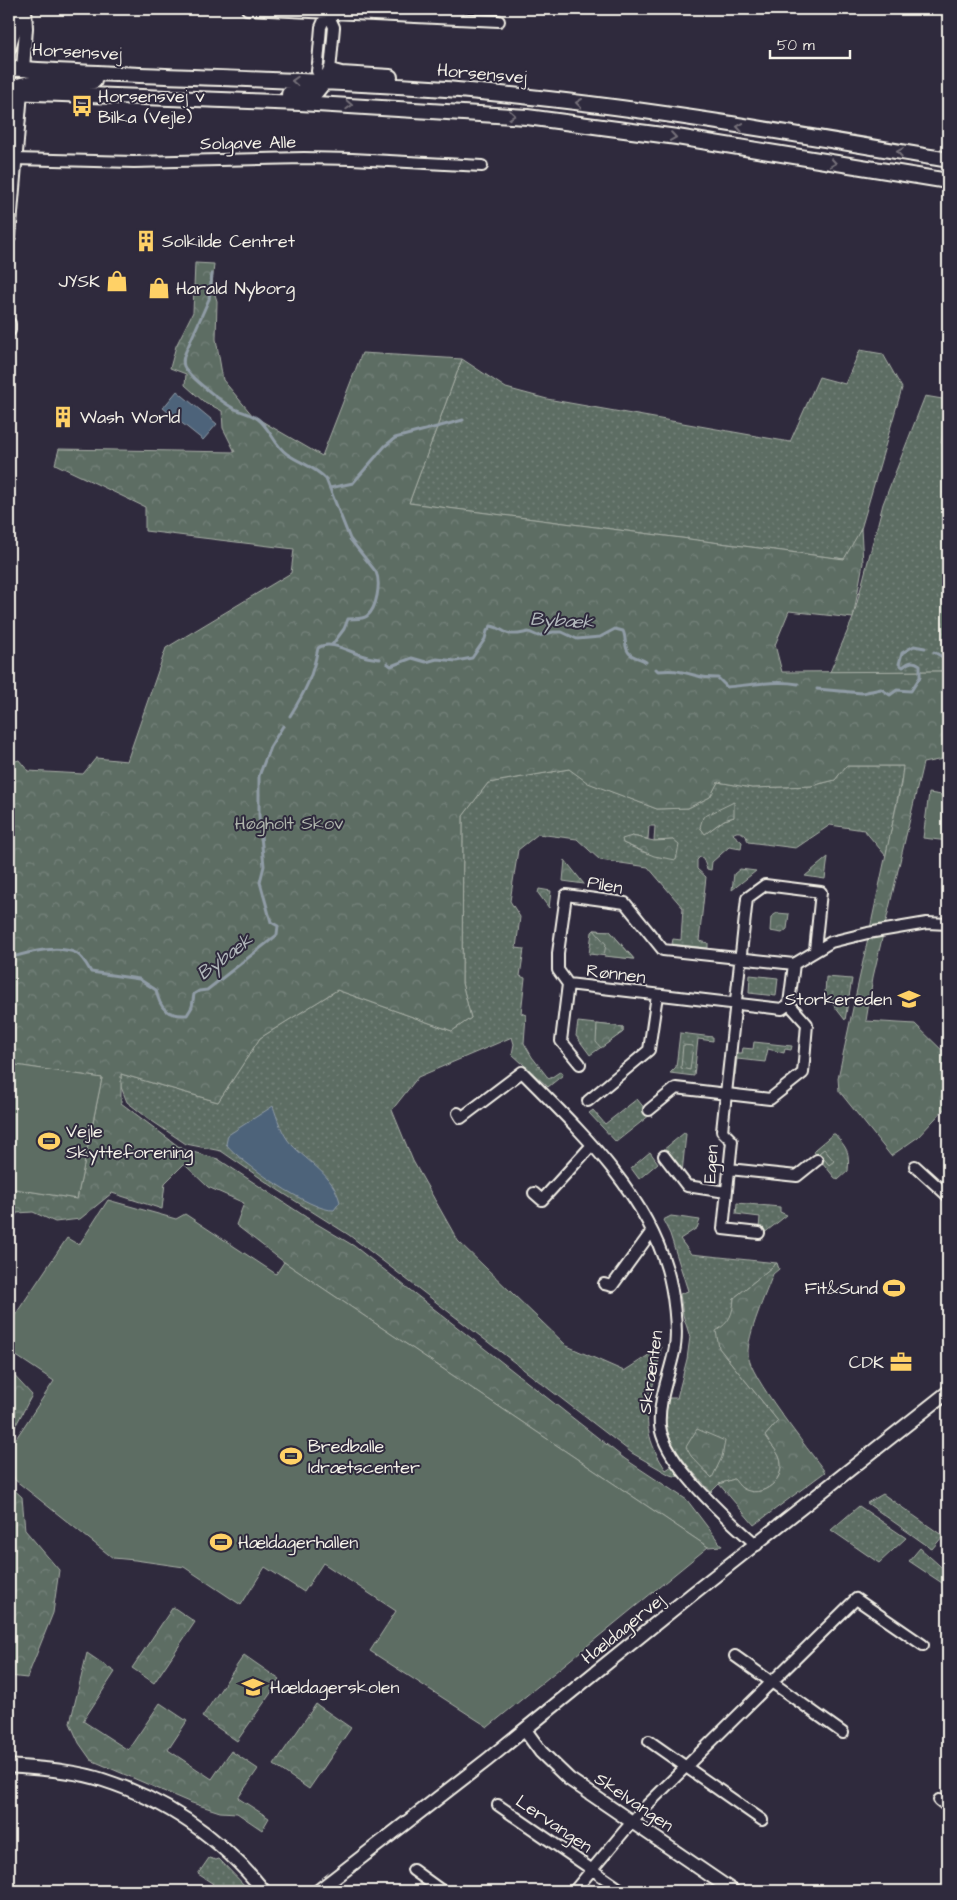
<svg xmlns="http://www.w3.org/2000/svg" width="957" height="1900" font-family="'Architects Daughter',sans-serif">
<defs>
<pattern id="grass-dots" width="8" height="8" patternUnits="userSpaceOnUse" patternTransform="scale(1.25)"><rect width="8" height="8" fill="#5d6d64"/><path d="M2 2h.1M6 6h.1" fill="none" stroke="#75827a" stroke-width="1.8" stroke-linecap="round"/></pattern>
<pattern id="forest-crowns" width="20" height="18" patternUnits="userSpaceOnUse" patternTransform="scale(1.25)"><rect width="20" height="18" fill="#5d6d64"/><path d="M2 6a3 3 0 1 1 6 0M12 15a3 3 0 1 1 6 0" fill="none" stroke="#75827a"/></pattern>
</defs>
<rect width="100%" height="100%" fill="#2f2a3d"/>
<filter id="ink" filterUnits="userSpaceOnUse"><feTurbulence type="fractalNoise" baseFrequency=".02" numOctaves="2"/><feDisplacementMap in="SourceGraphic" scale="10" xChannelSelector="R" yChannelSelector="G"/><feConvolveMatrix kernelMatrix="1 2 1 2 8 2 1 2 1" color-interpolation-filters="sRGB"/></filter>
<g filter="url(#ink)">
<path fill="url(#grass-dots)" stroke="#a8afa6" fill-rule="evenodd" d="M860,350L883,354L902,388L861,529L845,559L409,503L462,359L506,388L547,399L790,442L819,377L845,384Z
M925,396L948,400V410L941,443L948,446V671L830,672L853,618L883,504Z
M846,766H904L886,856L864,830L830,825L796,848L748,842L746,836C742,832 737,830 733,834L742,842L741,849L729,847L712,862L711,870L707,869L703,858L700,857L697,860V869L706,877L699,941L708,943V948L672,944L673,939L681,940L683,908L648,867L600,860L577,839L538,834L518,850L510,901L520,917L516,948L524,949L520,976L525,978L521,1013L526,1015L524,1043L532,1057L549,1079L561,1071L563,1075L548,1087L512,1054L514,1044L512,1037L418,1077L392,1110L413,1161L458,1241L567,1346L624,1371L661,1347C654,1399 632,1419 666,1470L672,1466L680,1477L670,1475L632,1453L349,1235L278,1190L221,1151L186,1144L149,1119L127,1102L121,1087V1074L218,1102L260,1038L337,990L452,1031L471,1018L462,983L463,816L488,783L569,769L589,783L657,809L688,808L710,797L718,782L752,788L811,786L835,780ZM734,817L724,820L705,834L700,827ZM649,826H655L654,841L673,840L664,858L643,852L623,843L632,836L648,839Z
M594,930L610,931L634,959L589,954L592,932Z
M750,975L778,978L776,996L749,993Z
M826,977L852,979L845,1020L825,994Z
M578,1022L623,1027V1032L590,1055L576,1036Z
M680,1033L713,1037V1041L698,1039L694,1076L670,1073L676,1067Z
M754,1042L792,1046L791,1050L785,1049L784,1053L768,1049L765,1062L737,1059L735,1075L732,1074L735,1053H742L743,1048L753,1049Z
M637,1099L650,1115L616,1142L589,1113L593,1110L605,1124Z
M684,1133L686,1134L682,1173L663,1150Z
M833,1134H835C847,1149 850,1151 848,1171L838,1180L834,1177L814,1152L815,1149Z
M650,1152L658,1163L639,1179L631,1168Z
M737,1203L780,1207V1212L787,1215L763,1234L759,1229L760,1217L736,1214Z
M671,1216L700,1220L697,1228L680,1239L691,1254L777,1263L734,1298L733,1314L725,1325L719,1348L778,1421L765,1436C769,1443 776,1449 779,1456C789,1478 762,1501 742,1488C739,1486 736,1482 734,1479L719,1484L711,1492C695,1474 664,1443 665,1417C665,1411 668,1404 669,1398H677L687,1359L690,1337L683,1315L680,1294L688,1291L670,1234L663,1220Z
M883,1494L943,1536L932,1549L867,1503Z
M859,1506L906,1538L879,1563L831,1530Z
M920,1548L948,1573V1587L909,1561Z
M209,1858L216,1860L219,1859L250,1891H215L212,1883L198,1874Z"/>
<path fill="url(#forest-crowns)" stroke="#a8afa6" d="M195,263L214,264L212,285L217,301L216,339L223,380L253,416L322,456L362,353L462,359L409,503L844,559L861,529L863,563L853,618L789,611L775,645L782,672L948,671V758L923,763L873,977L866,1021L915,1024L948,1056V1105L918,1137L891,1156L839,1091L838,1078L901,784L903,766H846L835,780L811,786L752,788L718,782L710,797L688,808L657,809L588,783L569,769L488,783L463,816L462,983L471,1018L452,1031L337,990L260,1038L218,1102L121,1074V1103L182,1149L218,1159L312,1221L354,1246L625,1459L687,1500L722,1546L708,1547L284,1262L236,1225L244,1203L208,1187L184,1164L165,1183L162,1209L112,1193L80,1219L55,1222L33,1212L17,1213L9,1230V1188L77,1199L102,1078L9,1064V763L19,760L28,771L83,774L96,758L127,761L166,648L291,573L294,549L145,531V507L55,464L59,449L235,452L223,428L222,411L203,401L185,385L186,374L170,368L176,346L193,312Z
M734,802V817L724,820L705,834L700,827L703,817Z
M632,836L654,841L673,840L679,845L676,860L654,856L623,843L622,839Z
M828,857L825,879L805,876Z
M565,860L584,884L563,881Z
M740,869L756,871L732,890L734,874Z
M539,889L551,891L549,908L538,893Z
M777,913L789,914L787,929L782,933L770,931L771,917Z
M594,930L610,931L634,959L604,956L606,944Z
M597,1024L623,1027V1032L601,1048L596,1042Z
M683,1045L693,1046L690,1070L681,1068Z
M824,1149L834,1161L829,1165L819,1153Z
M777,1263L779,1269L773,1274C766,1293 747,1335 748,1354C748,1375 810,1451 825,1472L754,1525L719,1484L734,1479C736,1481 739,1486 742,1488C762,1501 789,1478 779,1456C776,1449 769,1443 765,1436L778,1421L719,1348L716,1331C730,1322 733,1314 734,1298Z
M9,1370L32,1395L9,1438Z
M697,1429L725,1441L722,1457L712,1478L691,1456L686,1447Z
M9,1485L22,1497L25,1530L59,1570L53,1613L27,1678L9,1676Z
M173,1607L195,1622L154,1683L132,1668Z
M87,1653L115,1672L83,1721L128,1750L160,1703L187,1721L168,1750L212,1779L231,1751L258,1769L238,1798L269,1818L262,1830L237,1813L220,1812L189,1802L91,1760L79,1743L70,1723Z
M244,1655L280,1680L237,1741L202,1717Z
M316,1704L351,1728L309,1789L274,1765Z"/>
<path fill="#5d6d64" stroke="#a8afa6" d="M929,793L948,796V841L923,838Z
M9,1064L102,1078L77,1199L9,1188Z
M108,1200L176,1219L185,1214L276,1274L284,1262L708,1547L488,1727L370,1651L396,1611L323,1563L304,1592L265,1567L241,1605L184,1567L135,1560L113,1558L15,1480L9,1466L11,1446L54,1381L9,1351V1324L67,1238L79,1245Z"/>
<path fill="#4e637a" stroke="#909ca6" d="M177,391L217,424L203,440L163,408Z
M273,1106C277,1118 282,1134 291,1144C309,1163 333,1175 340,1202L334,1210C312,1212 240,1162 226,1144L228,1135Z"/>
<g fill="none" stroke-linecap="round" stroke-linejoin="round">
<path stroke="#909ca6" stroke-width="3" d="M212,274L209,299L186,351C184,356 182,360 184,366C189,377 222,402 233,408C241,412 251,414 258,419C270,428 274,445 287,454C300,463 315,467 326,479L350,539L376,572C381,583 377,608 367,616C362,620 353,618 348,619L344,629L332,645
M330,488L353,483L385,446L395,438L463,420
M934,652L948,660
M387,663L391,666L412,658L426,662L437,659L456,661L472,658L485,639L487,631L491,626C498,627 501,630 507,633C514,636 522,633 529,632L538,636L553,632H562L577,639L600,637L615,629L623,631C627,638 623,648 630,654C634,658 641,658 646,662
M656,669L658,671C677,669 681,672 698,676C704,678 712,678 718,678L727,687C749,685 777,680 798,684
M817,689L862,693L881,689L890,695L897,690L911,691L920,677V665C913,660 909,662 903,667L899,664L902,653L914,646L925,648
M290,716C306,690 312,678 318,648C330,639 351,653 364,656C369,658 375,658 380,659
M9,958C27,953 57,944 76,953C83,957 87,965 91,972L139,979L156,990C160,1009 167,1016 187,1015L192,1007L194,994L199,991L207,990L277,935L278,926L271,922L260,882L264,866L259,816V776L270,747L283,726"/>
<g stroke="#f4f1e8" stroke-width="14">
<path id="minor" d="M247,9L499,21
M328,14L334,27L330,71L324,82L317,71L318,63L321,27L329,9
M14,159L134,162L304,158L352,159L482,166
M568,984L558,970V953L566,895L625,903L663,950L794,964L831,942L868,933L927,923L948,924
M568,984L782,1009L789,1004L794,964
M568,984L561,1041L580,1064
M588,1101L649,1050L657,995
M649,1110L676,1088L770,1099L803,1073L807,1024L789,1004
M458,1113L461,1118L522,1072C578,1129 644,1190 667,1269C673,1289 679,1331 674,1352C669,1376 658,1401 660,1426C664,1463 729,1521 757,1545
M664,1156L687,1186L726,1192
M915,1166L948,1196
M729,1169L797,1176L817,1160
M534,1193L542,1200L592,1145
M759,1233L723,1229L732,1141L722,1131L747,898L765,885L821,892L815,950
M604,1284L612,1286L652,1231
M735,1656L843,1733
M649,1741L762,1820
M939,1800L948,1807
M498,1805L623,1891
M413,1870L442,1891
M574,1891L642,1810L856,1599L923,1645"/>
</g>
<g stroke="#f4f1e8" stroke-width="16">
<path id="tertiary" d="M9,48L21,9
M23,69L26,28L25,9
M9,237L21,92
M9,324V330
M525,1730L541,1752L569,1779L733,1891
M9,1766C40,1769 73,1770 103,1780C169,1801 221,1838 264,1891
M318,1891L487,1760L691,1595L948,1392"/>
</g>
<g stroke="#f4f1e8" stroke-width="18">
<path id="secondary" d="M9,68C162,79 316,78 469,91C630,105 789,133 948,160
M330,71L341,74L390,77
M9,88L42,80L94,81
M9,92L300,103L527,117L677,137L948,181
M289,94H301L316,92L324,82"/>
</g>
<use href="#minor" stroke="#2f2a3d" stroke-width="10"/>
<use href="#tertiary" stroke="#2f2a3d" stroke-width="12"/>
<use href="#secondary" stroke="#2f2a3d" stroke-width="14"/>
</g>
<defs><path id="oneway-chevron" d="M-2-3.5L2.5 0L-2 3.5" fill="none" stroke-width="1.6" stroke-linecap="round" stroke-linejoin="round" transform="scale(1.25)"/></defs>
<g stroke="#747079">
<use href="#oneway-chevron" transform="translate(295 81) rotate(-177)"/>
<use href="#oneway-chevron" transform="translate(579 103) rotate(-173)"/>
<use href="#oneway-chevron" transform="translate(349 105) rotate(3)"/>
<use href="#oneway-chevron" transform="translate(512 115) rotate(4)"/>
<use href="#oneway-chevron" transform="translate(740 127) rotate(-171)"/>
<use href="#oneway-chevron" transform="translate(673 137) rotate(8)"/>
<use href="#oneway-chevron" transform="translate(900 152) rotate(-171)"/>
<use href="#oneway-chevron" transform="translate(833 163) rotate(9)"/>
</g>
</g>
<defs>
<g id="bus-bare" transform="scale(1.725)"><path d="M-5-6H5V4H4V6H2V4H-2V6H-4V4H-5ZM-3.5-4V0h7V-4ZM-3.5 1.2v1.5H-2V1.2ZM2 1.2v1.5H3.5V1.2Z" fill="#ffd166" stroke="#2f2a3d" stroke-width="2.5" paint-order="stroke"/></g>
<g id="building-bare" transform="scale(1.725)"><path d="M-4-6H4V6H1V3H-1V6H-4ZM-2.5-4.3h1.7v1.8h-1.7ZM.8-4.3h1.7v1.8H.8ZM-2.5-1h1.7V.8h-1.7ZM.8-1h1.7V.8H.8Z" fill="#ffd166" stroke="#2f2a3d" stroke-width="2.5" paint-order="stroke"/></g>
<g id="shop-bare" transform="scale(1.725)"><path d="M-5-2.5h2.3a2.7 3.5 0 0 1 5.4 0H5L5.5 6h-11ZM-1.5-2.5h3a1.5 2.3 0 0 0-3 0Z" fill="#ffd166" stroke="#2f2a3d" stroke-width="2.5" paint-order="stroke"/></g>
<g id="school-bare" transform="scale(1.725)"><path d="M0-5L7-2L0 1L-7-2ZM-4 1L0 2.5L4 1V4Q0 6-4 4Z" fill="#ffd166" stroke="#2f2a3d" stroke-width="2.5" paint-order="stroke"/></g>
<g id="stadium-bare" transform="scale(1.725)"><path d="M0-5a6.5 5 0 1 0 0 10a6.5 5 0 1 0 0-10ZM-3.5-1.8h7v3.6h-7Z" fill="#ffd166" stroke="#2f2a3d" stroke-width="2.5" paint-order="stroke"/></g>
<g id="office-bare" transform="scale(1.725)"><path d="M-6-3h4V-5.5h4V-3h4V5H-6ZM-1-4.5V-3h2v-1.5ZM-6 0V1H6V0Z" fill="#ffd166" stroke="#2f2a3d" stroke-width="2.5" paint-order="stroke"/></g>
</defs>
<g fill-rule="evenodd">
<use href="#bus-bare" x="82" y="106"/>
<use href="#building-bare" x="146" y="241"/>
<use href="#shop-bare" x="117" y="281"/>
<use href="#shop-bare" x="159" y="288"/>
<use href="#building-bare" x="63" y="417"/>
<use href="#school-bare" x="909" y="999"/>
<use href="#stadium-bare" x="49" y="1141"/>
<use href="#stadium-bare" x="894" y="1288"/>
<use href="#office-bare" x="901" y="1362"/>
<use href="#stadium-bare" x="291" y="1456"/>
<use href="#stadium-bare" x="221" y="1542"/>
<use href="#school-bare" x="253" y="1687"/>
</g>
<g text-anchor="middle" dominant-baseline="central" stroke-width="4" stroke-linejoin="round" paint-order="stroke">
<g font-size="18" fill="#f4f1e8" stroke="#2f2a3d">
<text transform="translate(77 52) rotate(3)">Horsensvej</text>
<text transform="translate(482 74) rotate(5)">Horsensvej</text>
<text transform="translate(248 143) rotate(-1)">Solgave Alle</text>
<text transform="translate(605 885) rotate(11)">Pilen</text>
<text transform="translate(616 974) rotate(7)">Rønnen</text>
<text transform="translate(711 1164) rotate(-86)">Egen</text>
<text transform="translate(651 1372) rotate(-82)">Skrænten</text>
<text transform="translate(623 1629) rotate(-39)">Hældagervej</text>
<text transform="translate(634 1802) rotate(34)">Skelvangen</text>
<text transform="translate(554 1824) rotate(34)">Lervangen</text>
</g>
<g font-size="18" fill="#f4f1e8" stroke="#2f2a3d" text-anchor="start">
<text x="98" y="96">Horsensvej v<tspan x="98" dy="21">Bilka (Vejle)</tspan></text>
<text x="162" y="241">Solkilde Centret</text>
<text x="100" y="281" text-anchor="end">JYSK</text>
<text x="176" y="288">Harald Nyborg</text>
<text x="80" y="417">Wash World</text>
<text x="892" y="999" text-anchor="end">Storkereden</text>
<text x="66" y="1131">Vejle<tspan x="66" dy="21">Skytteforening</tspan></text>
<text x="878" y="1288" text-anchor="end">Fit&amp;Sund</text>
<text x="884" y="1362" text-anchor="end">CDK</text>
<text x="308" y="1446">Bredballe<tspan x="308" dy="21">Idrætscenter</tspan></text>
<text x="238" y="1542">Hældagerhallen</text>
<text x="270" y="1687">Hældagerskolen</text>
</g>
<g font-size="18" fill="#b0b6ad" stroke="#2f2a3d">
<text x="289" y="823">Høgholt Skov</text>
</g>
<g font-size="19" font-style="italic" fill="#b2b8bc" stroke="#2f2a3d">
<text transform="translate(562 621) rotate(3)">Bybæk</text>
<text transform="translate(225 957) rotate(-37)">Bybæk</text>
</g>
</g>
<rect width="957" height="1900" fill="none" stroke="#2f2a3d" stroke-width="30"/>
<rect x="15" y="15" width="927" height="1870" fill="none" stroke="#f4f1e8" stroke-width="2" filter="url(#ink)"/>
<path d="M770 50v8h80v-8" fill="none" stroke="#f4f1e8" stroke-width="2.5"/>
<text x="777" y="50" font-size="15" fill="#f4f1e8" stroke="#2f2a3d" stroke-width="4" paint-order="stroke">50 m</text>
</svg>
